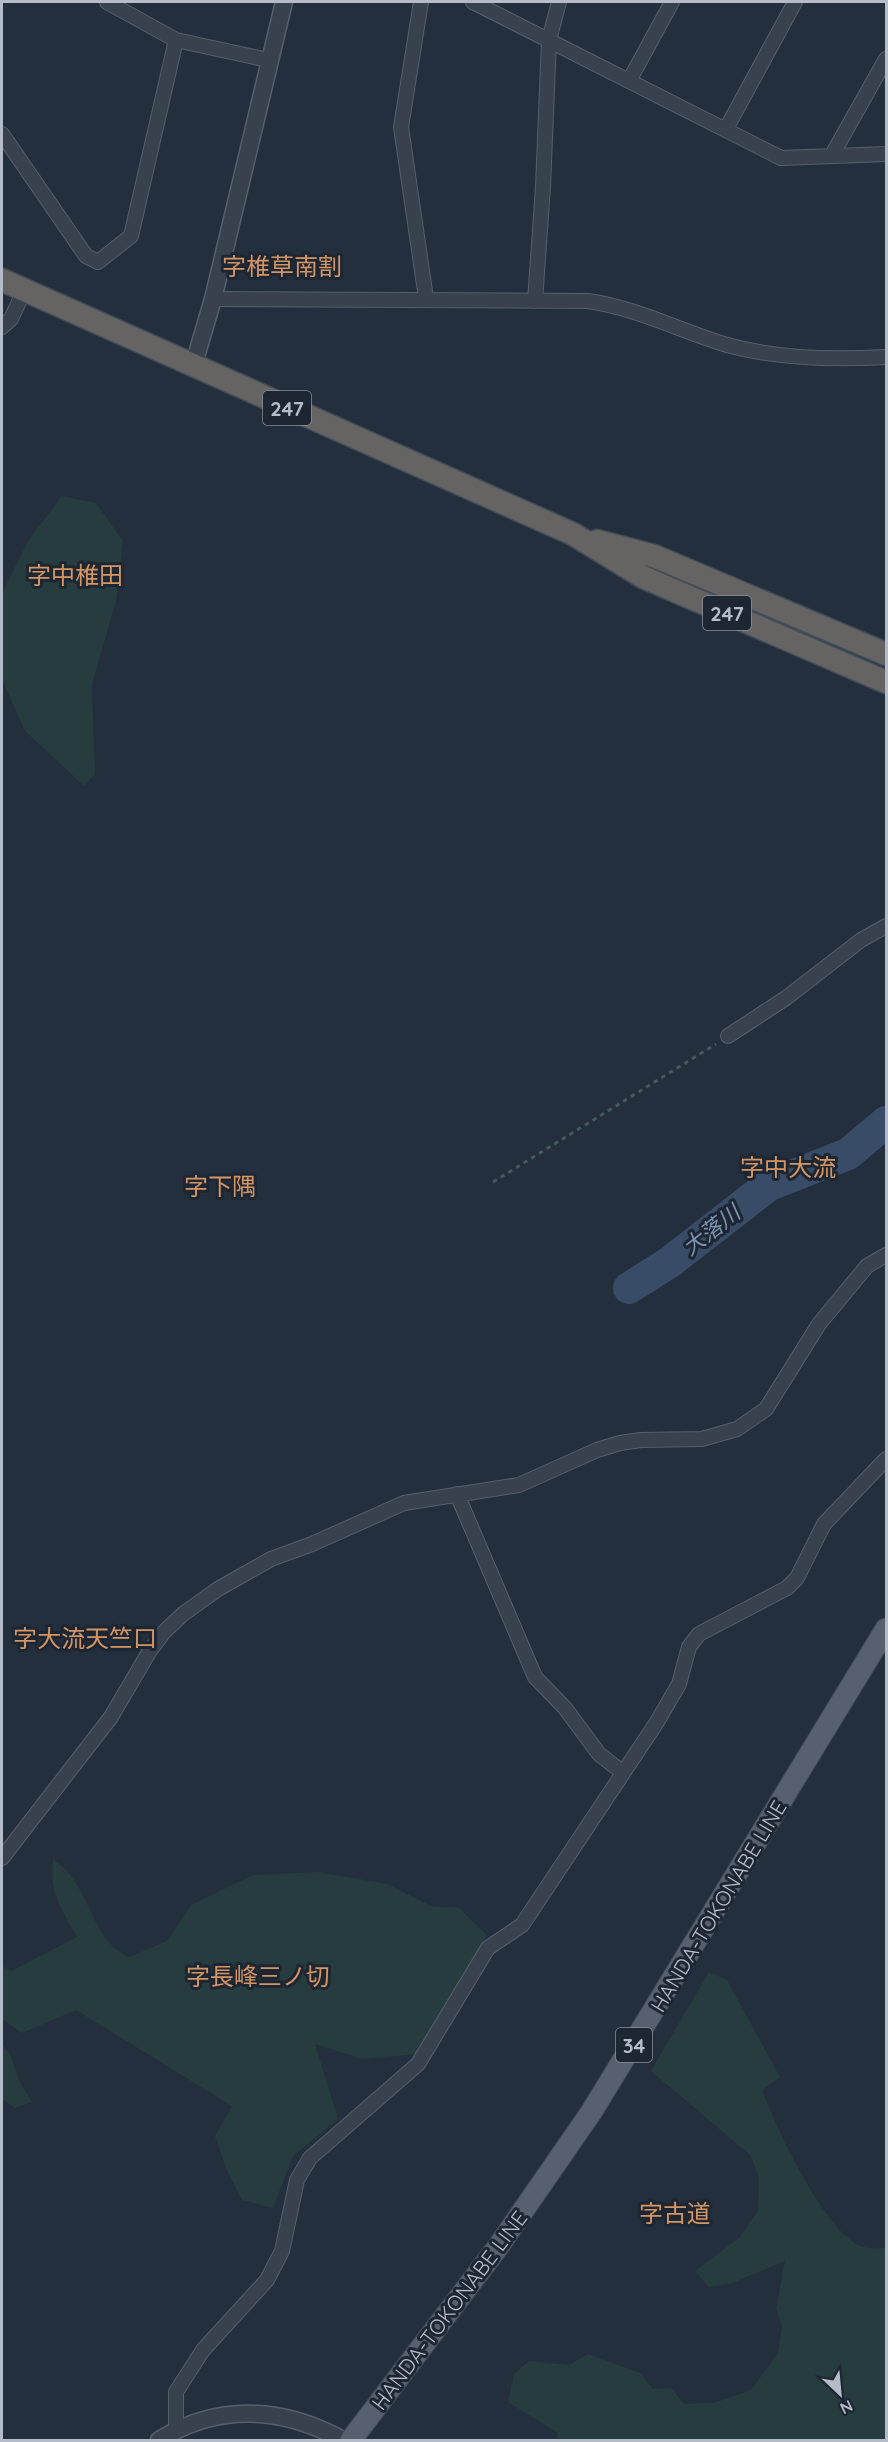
<svg xmlns="http://www.w3.org/2000/svg" width="888" height="2442" font-family="Quicksand,'Noto Sans JP',sans-serif">
<rect width="100%" height="100%" fill="#242f3e"/>
<path fill="#263c3f" d="M62,496L96,503L123,541L116,601L92,684L95,774L84,786L25,731L2,679V593L28,541Z
M53,1859C57,1863 63,1866 67,1871C90,1896 95,1943 129,1957L167,1941L191,1905L253,1875L318,1872L387,1884L431,1906L459,1908L487,1935L418,2054L362,2059L315,2044L338,2119L293,2156L273,2208L242,2200L226,2168L215,2136L232,2106L76,2010L22,2033L2,2019V1966L11,1971L77,1937C61,1908 49,1893 53,1859Z
M709,1972L727,1980L780,2077L762,2090C775,2126 826,2235 863,2247C870,2249 879,2248 886,2248V2440H556L558,2433L508,2402L514,2374L529,2361L569,2365L588,2354L640,2373L653,2389L671,2388L684,2404L714,2403L751,2390L778,2353L782,2326L776,2309L785,2261L730,2284L709,2287L695,2271L740,2237L758,2210L759,2177L750,2155L651,2071Z
M2,2044L10,2054L19,2081L32,2102L15,2108L2,2099Z"/>
<g fill="none" stroke-linecap="round" stroke-linejoin="round">
<path stroke="#394c67" stroke-width="32" d="M629,1288L670,1262L769,1185L848,1154L886,1122"/>
<g stroke="#565f6c" stroke-width="16">
<path id="minor" d="M107,2L176,40L268,60
M421,2L401,127L426,298
M473,2L781,158L886,154
M629,81L672,2
M726,129L795,2
M2,134L86,256L98,262L131,236L176,40
M832,155L886,59
M213,299L588,301C637,308 680,331 727,345C778,359 835,360 886,357
M535,301L543,187L549,40L559,2
M2,327L11,319L24,291
M728,1036L786,998L861,940L886,926
M457,1494L535,1677L565,1708L599,1754L622,1772
M2,1858L111,1717L149,1652L164,1632L183,1614L218,1589L271,1559L312,1544L404,1503L519,1485L597,1450L620,1443L641,1440L702,1439L737,1429L766,1409L819,1324L867,1266L886,1255
M176,2430V2392L203,2350L267,2280L282,2251L297,2180L310,2158L418,2064L488,1948L522,1925L657,1722L679,1684L689,1647L699,1634L787,1588L797,1578L824,1524L886,1459"/>
</g>
<g stroke="#565f6c" stroke-width="19">
<path id="tertiary" d="M193,367L213,299L284,2
M159,2440C219,2403 282,2407 343,2440"/>
</g>
<g stroke="#414a57" stroke-width="23">
<path id="primary" d="M351,2440L498,2247L592,2111L886,1629"/>
</g>
<g stroke="#434c59" stroke-width="25">
<path id="trunk" d="M2,280L573,534L643,577L886,682
M597,541L654,556L886,654"/>
</g>
<path stroke="#44595c" stroke-width="3" stroke-dasharray="4.5 4.5" stroke-linecap="butt" d="M493,1182L716,1044"/>
<use href="#minor" stroke="#38414e" stroke-width="14"/>
<use href="#tertiary" stroke="#38414e" stroke-width="16"/>
<use href="#primary" stroke="#56606e" stroke-width="21"/>
<use href="#trunk" stroke="#656462" stroke-width="22"/>
</g>
<g text-anchor="middle" dominant-baseline="central" stroke-width="6" stroke-linejoin="round" paint-order="stroke">
<g fill="#1d2633" stroke="#878f9c" stroke-width="1.5">
<rect x="263" y="391" width="48" height="34" rx="4.5"/>
<rect x="703" y="596" width="48" height="34" rx="4.5"/>
<rect x="616" y="2028" width="36" height="34" rx="4.5"/>
</g>
<g font-size="20" font-weight="bold" fill="#b4bcc9">
<text x="287" y="408">247</text>
<text x="727" y="613">247</text>
<text x="634" y="2045">34</text>
</g>
<g font-size="21" fill="#b4bcc9" stroke="#1d2633">
<text transform="translate(718 1906) rotate(-59)">HANDA-TOKONABE LINE</text>
<text transform="translate(449 2310) rotate(-53)">HANDA-TOKONABE LINE</text>
</g>
<g font-size="22" font-style="italic" fill="#7c92b1" stroke="#1d2633">
<text transform="translate(711 1230) rotate(-38)">大落川</text>
</g>
<g font-size="24" fill="#d59563" stroke="#1d2633">
<text x="282" y="266">字椎草南割</text>
<text x="75" y="575">字中椎田</text>
<text x="788" y="1167">字中大流</text>
<text x="220" y="1186">字下隅</text>
<text x="85" y="1638">字大流天竺口</text>
<text x="258" y="1976">字長峰三ノ切</text>
<text x="675" y="2213">字古道</text>
</g>
</g>
<rect width="888" height="2442" fill="none" stroke="#b4bcc9" stroke-width="6"/>
<g transform="translate(840 2394) rotate(154)" stroke="#1d2633" stroke-width="4.5" paint-order="stroke">
<path d="M0-4.5L10 22L0 15L-10 22Z" fill="#b4bcc9"/>
<text y="-9" font-size="16" font-weight="bold" text-anchor="middle" fill="#b4bcc9">N</text>
</g>
</svg>
